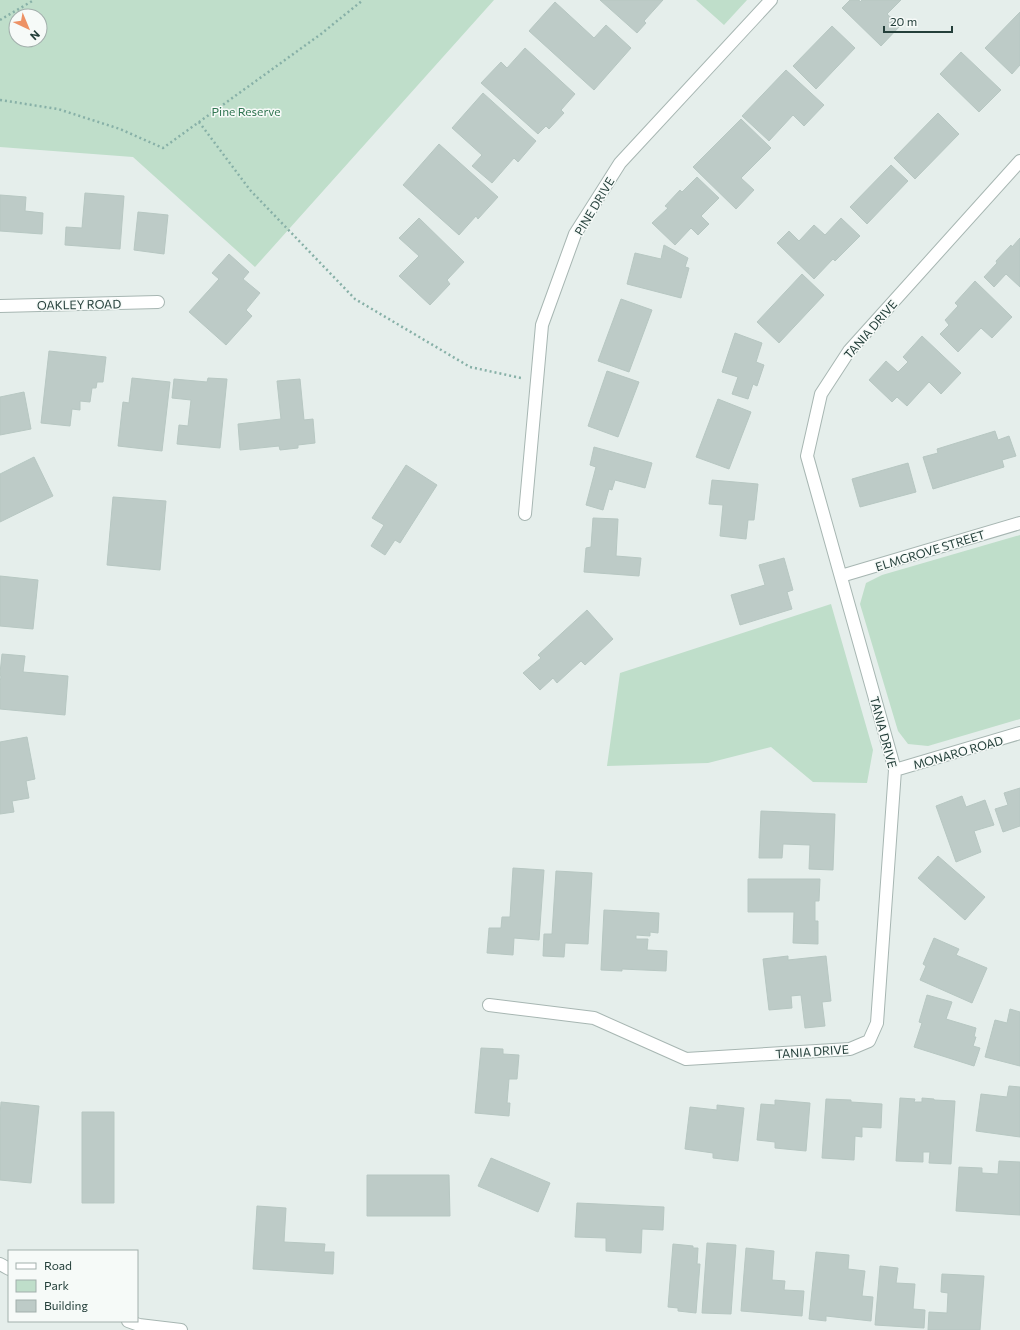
<svg xmlns="http://www.w3.org/2000/svg" width="1020" height="1330" font-family="Commissioner,sans-serif">
<rect width="100%" height="100%" fill="#e5eeeb"/>
<path fill="#bfdeca" fill-rule="evenodd" d="M0,0H494L255,267L133,157L0,147ZM16,16H40V40H16Z
M696,0H747L724,25Z
M1020,535V719L928,746L908,744L898,731L860,604L866,583L882,575Z
M831,604L873,750L867,783L813,782L771,747L708,763L607,766L620,673Z"/>
<path fill="#bdcbc7" stroke="#b7c7c2" d="M600,0H663L644,21L646,23L637,33Z
M850,0H859L860,2L862,0H901L887,14L900,26L881,46L842,8Z
M555,2L594,38L606,25L631,48L594,90L529,31Z
M1020,12V65L1012,74L985,48Z
M832,26L855,48L816,89L793,66Z
M525,48L575,94L561,110L564,113L549,129L546,126L538,134L481,83L501,62L507,68Z
M961,52L1001,90L979,112L940,74Z
M786,70L824,105L804,126L793,115L769,141L742,116Z
M483,93L536,141L518,162L514,158L492,183L472,166L482,155L452,128Z
M938,113L959,134L915,179L894,158Z
M741,119L771,148L741,178L754,190L736,209L693,167Z
M439,144L498,197L478,219L476,216L459,235L403,185Z
M891,165L908,181L867,224L850,207Z
M697,177L719,198L701,216L709,224L698,235L691,228L675,245L652,223L668,208L665,206L680,190L682,192Z
M85,193L124,196L120,249L65,245L66,227L82,228Z
M0,195L26,197L25,211L43,213L42,234L0,231Z
M138,212L168,215L164,254L134,250Z
M419,218L464,262L447,280L450,284L430,305L399,276L419,256L399,238Z
M841,218L860,236L835,261L833,259L814,279L777,243L789,231L799,241L814,225L825,235Z
M1020,238V287L1006,274L994,287L984,277L997,263L996,261L1011,245L1012,247Z
M664,245L688,258L685,267L689,268L681,298L627,284L635,253L661,259Z
M229,254L249,272L243,279L260,293L246,310L252,316L226,345L189,312L219,279L212,273Z
M802,274L824,295L779,343L757,322Z
M975,281L1012,317L992,338L981,328L958,352L940,334L949,325L945,320L958,306L955,303Z
M621,299L652,310L629,372L598,361Z
M735,333L762,343L756,362L764,365L757,386L753,384L748,399L732,394L738,377L722,372Z
M922,336L961,373L941,394L929,382L907,406L897,397L892,402L869,380L886,361L898,372L908,362L903,357Z
M49,351L106,357L103,382H97L96,388H92L90,402L80,401V410L72,409L70,426L41,423Z
M607,371L639,382L618,437L588,426Z
M132,378L170,382L162,451L118,446L123,402L129,403Z
M208,378L227,379L220,448L177,444L179,425L188,426L191,400L172,398L174,379L207,382Z
M300,379L304,420L313,419L315,443L298,445V448L280,450L279,446L240,450L238,424L281,419L277,381Z
M24,392L31,429L0,435V397Z
M718,399L751,412L729,469L696,457Z
M995,431L998,440L1009,436L1016,456L1002,460L1004,467L933,489L923,457L938,453L937,449Z
M594,447L652,463L645,488L615,480L612,490L609,489L603,510L586,505L596,467L590,465Z
M34,457L53,496L0,522V474Z
M908,463L916,492L860,507L852,479Z
M406,465L437,485L400,543L395,540L385,555L371,546L384,525L372,518Z
M712,480L758,484L754,520H748L746,539L720,536L723,505L709,504Z
M113,497L166,501L160,570L107,565Z
M593,518L618,519L616,556L641,558L639,576L584,572L586,548L591,547Z
M784,558L793,590L787,592L792,609L740,625L731,595L765,585L759,565Z
M0,576L38,580L33,629L0,626Z
M587,610L613,639L585,665L581,661L557,683L553,678L540,690L523,673L541,658L538,655Z
M2,654L25,656L23,672L68,676L65,715L0,709V683L1,676H0V673Z
M27,737L35,779L26,781L29,798L12,801L14,812L0,814V742Z
M1020,788V826L1003,832L995,809L1008,805L1004,793Z
M962,796L966,807L985,800L994,825L974,831L981,852L956,862L936,806Z
M761,811L835,814L833,870L809,869L810,845L783,844L782,858H759Z
M938,856L985,897L965,920L918,878Z
M513,868L544,870L539,940L514,938L513,955L487,953L489,928H501L502,917H510Z
M556,871L592,873L588,944L565,943L564,957L543,956L544,934H552Z
M748,879H820L819,901H815V921H818V944L793,943L794,912H748Z
M604,910L659,913L658,933L650,932V936L636,935V939H648L647,950L667,951L666,971L622,969V971L601,970Z
M934,938L959,949L956,955L987,968L972,1003L920,980L926,966L923,964Z
M788,956V960L826,956L831,1001L822,1002L825,1026L805,1028L801,995L791,996L792,1008L769,1010L763,959Z
M927,995L952,1002L946,1019L976,1028L974,1037H976L973,1046L980,1048L974,1066L914,1047L922,1023L919,1022Z
M1010,1009L1020,1012V1066L985,1057L995,1020L1007,1023Z
M481,1048L503,1049V1054L519,1055L517,1079H509L507,1103H510L509,1116L475,1113Z
M1009,1086L1020,1087V1137L976,1131L981,1094L1007,1097Z
M900,1098L915,1099L914,1102H922V1098L934,1099V1100L955,1101L951,1164L929,1163L930,1152H923V1162L896,1161Z
M826,1099L851,1100V1102L882,1104L881,1128L862,1127V1137L855,1136L854,1160L822,1158Z
M775,1100L810,1103L806,1151L775,1148V1142L757,1140L761,1104L775,1105Z
M1,1102L39,1106L31,1183L0,1180V1115Z
M717,1105L744,1108L738,1161L713,1158V1153L685,1149L690,1107L717,1110Z
M82,1112H114V1203H82Z
M491,1158L550,1183L538,1212L478,1186Z
M999,1161L1020,1162V1215L956,1211L959,1167L982,1168V1173L998,1174Z
M367,1175H449L450,1216H367Z
M577,1203L664,1207L663,1230L642,1229L641,1253L606,1251V1238L575,1237Z
M257,1206L286,1208L284,1242L325,1244L324,1252H334L333,1274L253,1269Z
M707,1243L736,1245L731,1314L702,1313Z
M673,1244L693,1246V1248H698L697,1264H700L696,1313L678,1311V1308L668,1307Z
M746,1248L774,1251L772,1280L785,1281L784,1290L804,1291L802,1316L741,1311Z
M816,1252L849,1255L848,1269L865,1271L862,1296L873,1297L871,1321L826,1316V1321L809,1319Z
M880,1266L898,1268L896,1283L915,1284L913,1309L925,1310L924,1328L875,1325Z
M942,1274L984,1276L980,1330H928L929,1312L947,1313L948,1293L941,1292Z"/>
<g fill="none" stroke-linecap="round" stroke-linejoin="round">
<g stroke="#a7b6b2" stroke-width="14">
<path id="minor" d="M0,306L158,302
M525,514L542,325L575,234L620,163L771,0
M841,576L1020,523
M895,770L1020,733
M489,1005L594,1018L686,1059L850,1049L869,1041L877,1023L895,770L807,456L821,394L849,351L1020,161
M0,1264L9,1269
M128,1321L139,1325L181,1330"/>
</g>
<path stroke="#87b0a7" stroke-width="2.5" stroke-dasharray="2 3" stroke-linecap="butt" d="M0,20L34,0
M0,100L58,109L120,129L163,148L321,34L363,0
M199,122L250,190L355,299L470,367L521,378"/>
<use href="#minor" stroke="#fff" stroke-width="12"/>
</g>
<g text-anchor="middle" dominant-baseline="central" stroke-width="3" stroke-linejoin="round" paint-order="stroke">
<g font-size="12" fill="#307551" stroke="#f6faf8">
<text x="246" y="111">Pine Reserve</text>
</g>
<g font-size="12" fill="#243f3a" stroke="#f6faf8">
<text transform="translate(594 206) rotate(-59)">PINE DRIVE</text>
<text transform="translate(79 304) rotate(-1)">OAKLEY ROAD</text>
<text transform="translate(870 329) rotate(-49)">TANIA DRIVE</text>
<text transform="translate(930 550) rotate(-17)">ELMGROVE STREET</text>
<text transform="translate(884 732) rotate(75)">TANIA DRIVE</text>
<text transform="translate(958 752) rotate(-16)">MONARO ROAD</text>
<text transform="translate(812 1051) rotate(-4)">TANIA DRIVE</text>
</g>
</g>
<rect x="8" y="1250" width="130" height="72" fill="#f6faf8" stroke="#a2afac"/>
<rect x="16" y="1263" width="20" height="6" fill="#ffffff" stroke="#a2afac"/>
<text x="44" y="1270" font-size="12" fill="#243f3a">Road</text>
<rect x="16" y="1280" width="20" height="12" fill="#bfdeca" stroke="#a2afac"/>
<text x="44" y="1290" font-size="12" fill="#243f3a">Park</text>
<rect x="16" y="1300" width="20" height="12" fill="#bdcbc7" stroke="#a2afac"/>
<text x="44" y="1310" font-size="12" fill="#243f3a">Building</text>
<g transform="translate(28 28) rotate(136)"><circle r="19" fill="#f6faf8" stroke="#a2afac"/>
<path d="M0-3L7 15L0 10L-7 15Z" fill="#ed9164"/>
<text y="-6" font-size="11" font-weight="bold" text-anchor="middle" fill="#243f3a">N</text>
</g>
<path d="M884 26v6h68v-6" fill="none" stroke="#243f3a" stroke-width="2"/>
<text x="890" y="26" font-size="12" fill="#243f3a" stroke="#f6faf8" stroke-width="3" paint-order="stroke">20 m</text>
</svg>
